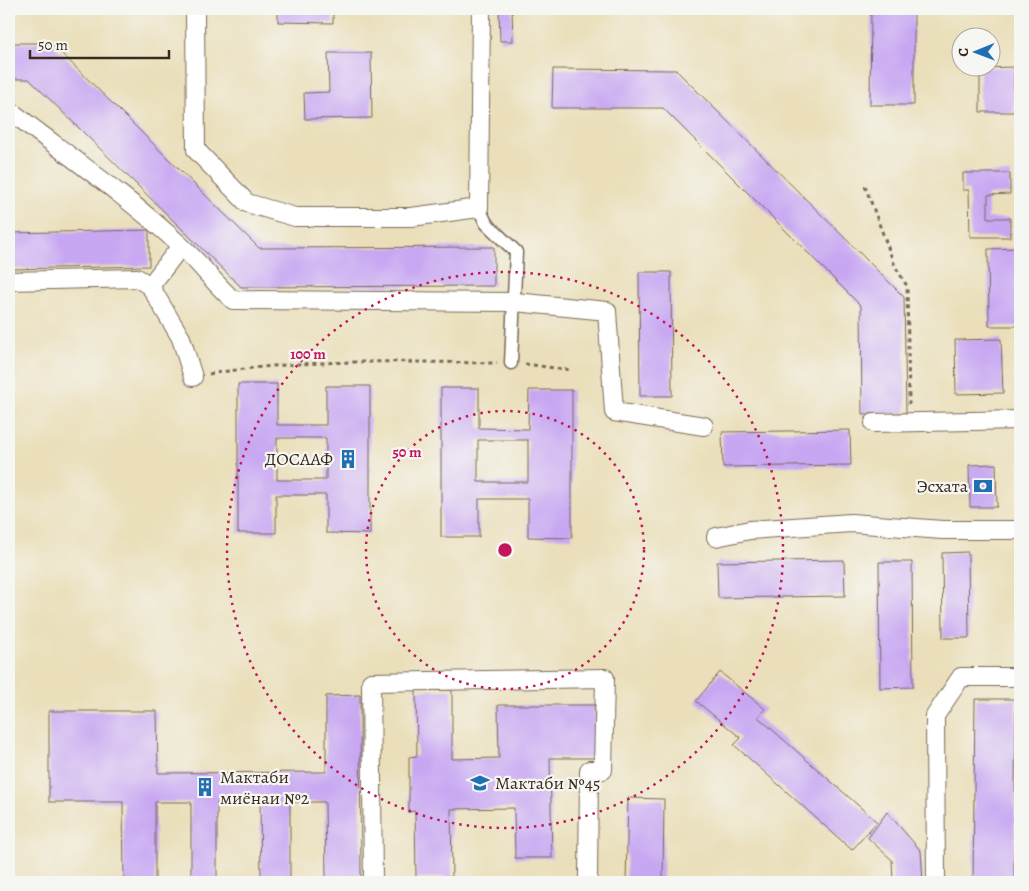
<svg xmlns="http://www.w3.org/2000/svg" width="1029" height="891" font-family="Alegreya,serif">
<rect width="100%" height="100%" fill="#f6f6f2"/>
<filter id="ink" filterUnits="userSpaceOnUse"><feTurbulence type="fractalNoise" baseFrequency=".02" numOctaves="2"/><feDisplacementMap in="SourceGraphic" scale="10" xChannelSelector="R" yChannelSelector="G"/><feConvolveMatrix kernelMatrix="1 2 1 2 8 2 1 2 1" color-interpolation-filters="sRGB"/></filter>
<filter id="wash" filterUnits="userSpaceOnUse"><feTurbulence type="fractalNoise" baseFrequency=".0096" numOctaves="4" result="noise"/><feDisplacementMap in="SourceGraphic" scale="20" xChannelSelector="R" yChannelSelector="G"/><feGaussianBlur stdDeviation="1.12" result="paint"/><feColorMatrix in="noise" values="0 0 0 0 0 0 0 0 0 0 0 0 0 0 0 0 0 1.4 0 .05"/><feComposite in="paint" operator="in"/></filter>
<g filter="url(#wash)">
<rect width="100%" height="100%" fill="#eadfba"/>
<g id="blocks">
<path fill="#c8a7f2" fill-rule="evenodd" d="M278,9H333V23L278,22Z
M499,9H512L513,41H500Z
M640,9H673V11L640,12Z
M871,9H914V105H870Z
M9,43H51L259,248L494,247V286L241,287L29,79H9Z
M328,53H371L372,118L305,119L304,93L329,92Z
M1014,67V112H980V68Z
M553,69L676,70L904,297L906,413L862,414L861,306L663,108H552Z
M963,173H1010V194L988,195V218H1010V237H970L969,190H963Z
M149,230V266L9,269V233Z
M1020,248V326H989L988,249Z
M639,272H671L672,396H640Z
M1001,339L1003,393L956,394L955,340Z
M238,384H277V425H326V386H370V534L326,533V495H276V533H238ZM277,438H326V480H277Z
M441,388H479V428L528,429L529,390H572V538L528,537V499H479V537H441ZM478,440H528V482H478Z
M850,430L851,465L723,467L722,432Z
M996,464L997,507H970L969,465Z
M968,552L969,638H943L942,553Z
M844,560L845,596L718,598L717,562Z
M879,562H912L913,687L880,688Z
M720,672L765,709L758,717L877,822L852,850L734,745L741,738L696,701Z
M416,690H452V759L499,758L498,705H595V758H550L552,858H515L514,808L451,809L452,877L416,878L415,811L409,812V757L417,756Z
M360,695L361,882H326L325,802H290V882H261L260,803H217V882H191V802H155V882H124L123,802H49V711H157L158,773L326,772V696Z
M975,699H1016L1014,882H973Z
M628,798L664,799L663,882H626Z
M887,812L921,851L923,882H893L892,860L868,838Z"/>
</g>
</g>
<g filter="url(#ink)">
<use href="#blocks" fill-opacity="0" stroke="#786955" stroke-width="1"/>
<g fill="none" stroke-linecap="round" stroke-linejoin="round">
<g stroke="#786955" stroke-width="15">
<path id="pedestrian" d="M479,208L486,223L516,252L511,363"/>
</g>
<g stroke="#786955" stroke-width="20">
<path id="minor" d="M195,9L196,150L247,203L295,217H411L479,208L481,9
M9,110C66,154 127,196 180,245C199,262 214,283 233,300L515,302L607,311L614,412L704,426
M9,281L137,278L150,286L181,338L193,377
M150,286L181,246
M874,423L1020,420
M716,537L750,530L851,523L942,530H1020
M373,882L371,682L605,678L603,770H589L588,882
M936,882L935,716L961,677H1020"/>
</g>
<path stroke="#786955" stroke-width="3" stroke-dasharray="4 4" stroke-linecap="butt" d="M865,186L895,266L907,286L909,404
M525,364L570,370
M209,374C304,358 400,362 497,363"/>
<use href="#pedestrian" stroke="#fff" stroke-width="12"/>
<use href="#minor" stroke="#fff" stroke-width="18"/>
</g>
</g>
<g fill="none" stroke="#c2185b" stroke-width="2.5" stroke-dasharray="2.5 5">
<circle cx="505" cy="550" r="139"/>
<circle cx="505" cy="550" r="278"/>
</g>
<defs>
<g id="building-bare" transform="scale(1.5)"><path d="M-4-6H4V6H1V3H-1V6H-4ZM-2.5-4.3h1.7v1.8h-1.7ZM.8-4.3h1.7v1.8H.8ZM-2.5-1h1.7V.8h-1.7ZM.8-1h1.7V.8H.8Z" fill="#1f6fb2" stroke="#f6f6f2" stroke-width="2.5" paint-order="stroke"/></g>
<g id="bank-bare" transform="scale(1.5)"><path d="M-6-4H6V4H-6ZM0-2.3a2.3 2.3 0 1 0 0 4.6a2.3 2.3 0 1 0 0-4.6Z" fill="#1f6fb2" stroke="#f6f6f2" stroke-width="2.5" paint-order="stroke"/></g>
<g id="school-bare" transform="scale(1.5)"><path d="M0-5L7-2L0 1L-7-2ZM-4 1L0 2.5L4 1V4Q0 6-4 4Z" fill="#1f6fb2" stroke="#f6f6f2" stroke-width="2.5" paint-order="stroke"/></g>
</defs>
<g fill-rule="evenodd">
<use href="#building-bare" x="348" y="459"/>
<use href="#bank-bare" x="983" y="486"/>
<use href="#school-bare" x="480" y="783"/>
<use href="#building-bare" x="205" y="787"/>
</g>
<g text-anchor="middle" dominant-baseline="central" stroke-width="4.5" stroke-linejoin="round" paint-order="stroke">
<g font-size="18" fill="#3b2a1e" stroke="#f6f6f2" text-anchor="end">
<text x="333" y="459">ДОСААФ</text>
<text x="968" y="486">Эсхата</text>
<text x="220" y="777" text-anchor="start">Мактаби<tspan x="220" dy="21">миёнаи №2</tspan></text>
<text x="495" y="783" text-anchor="start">Мактаби №45</text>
</g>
</g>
<circle cx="505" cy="550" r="8" fill="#c2185b" stroke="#f6f6f2" stroke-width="2.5"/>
<g font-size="15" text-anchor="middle" font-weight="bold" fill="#c2185b" stroke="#f6f6f2" stroke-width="4.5" stroke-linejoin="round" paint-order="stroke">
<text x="308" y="359">100 m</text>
<text x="407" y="457">50 m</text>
</g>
<rect width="1029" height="891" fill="none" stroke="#f6f6f2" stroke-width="30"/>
<g transform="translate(976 52) rotate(269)"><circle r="24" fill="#f6f6f2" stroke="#aba49d"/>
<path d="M0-4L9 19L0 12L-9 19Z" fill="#1f6fb2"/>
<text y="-8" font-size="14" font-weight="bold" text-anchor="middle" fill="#3b2a1e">С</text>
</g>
<path d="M30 50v8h139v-8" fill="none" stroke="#3b2a1e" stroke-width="2.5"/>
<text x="38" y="50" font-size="15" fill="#3b2a1e" stroke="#f6f6f2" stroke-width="4" paint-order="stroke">50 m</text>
</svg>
